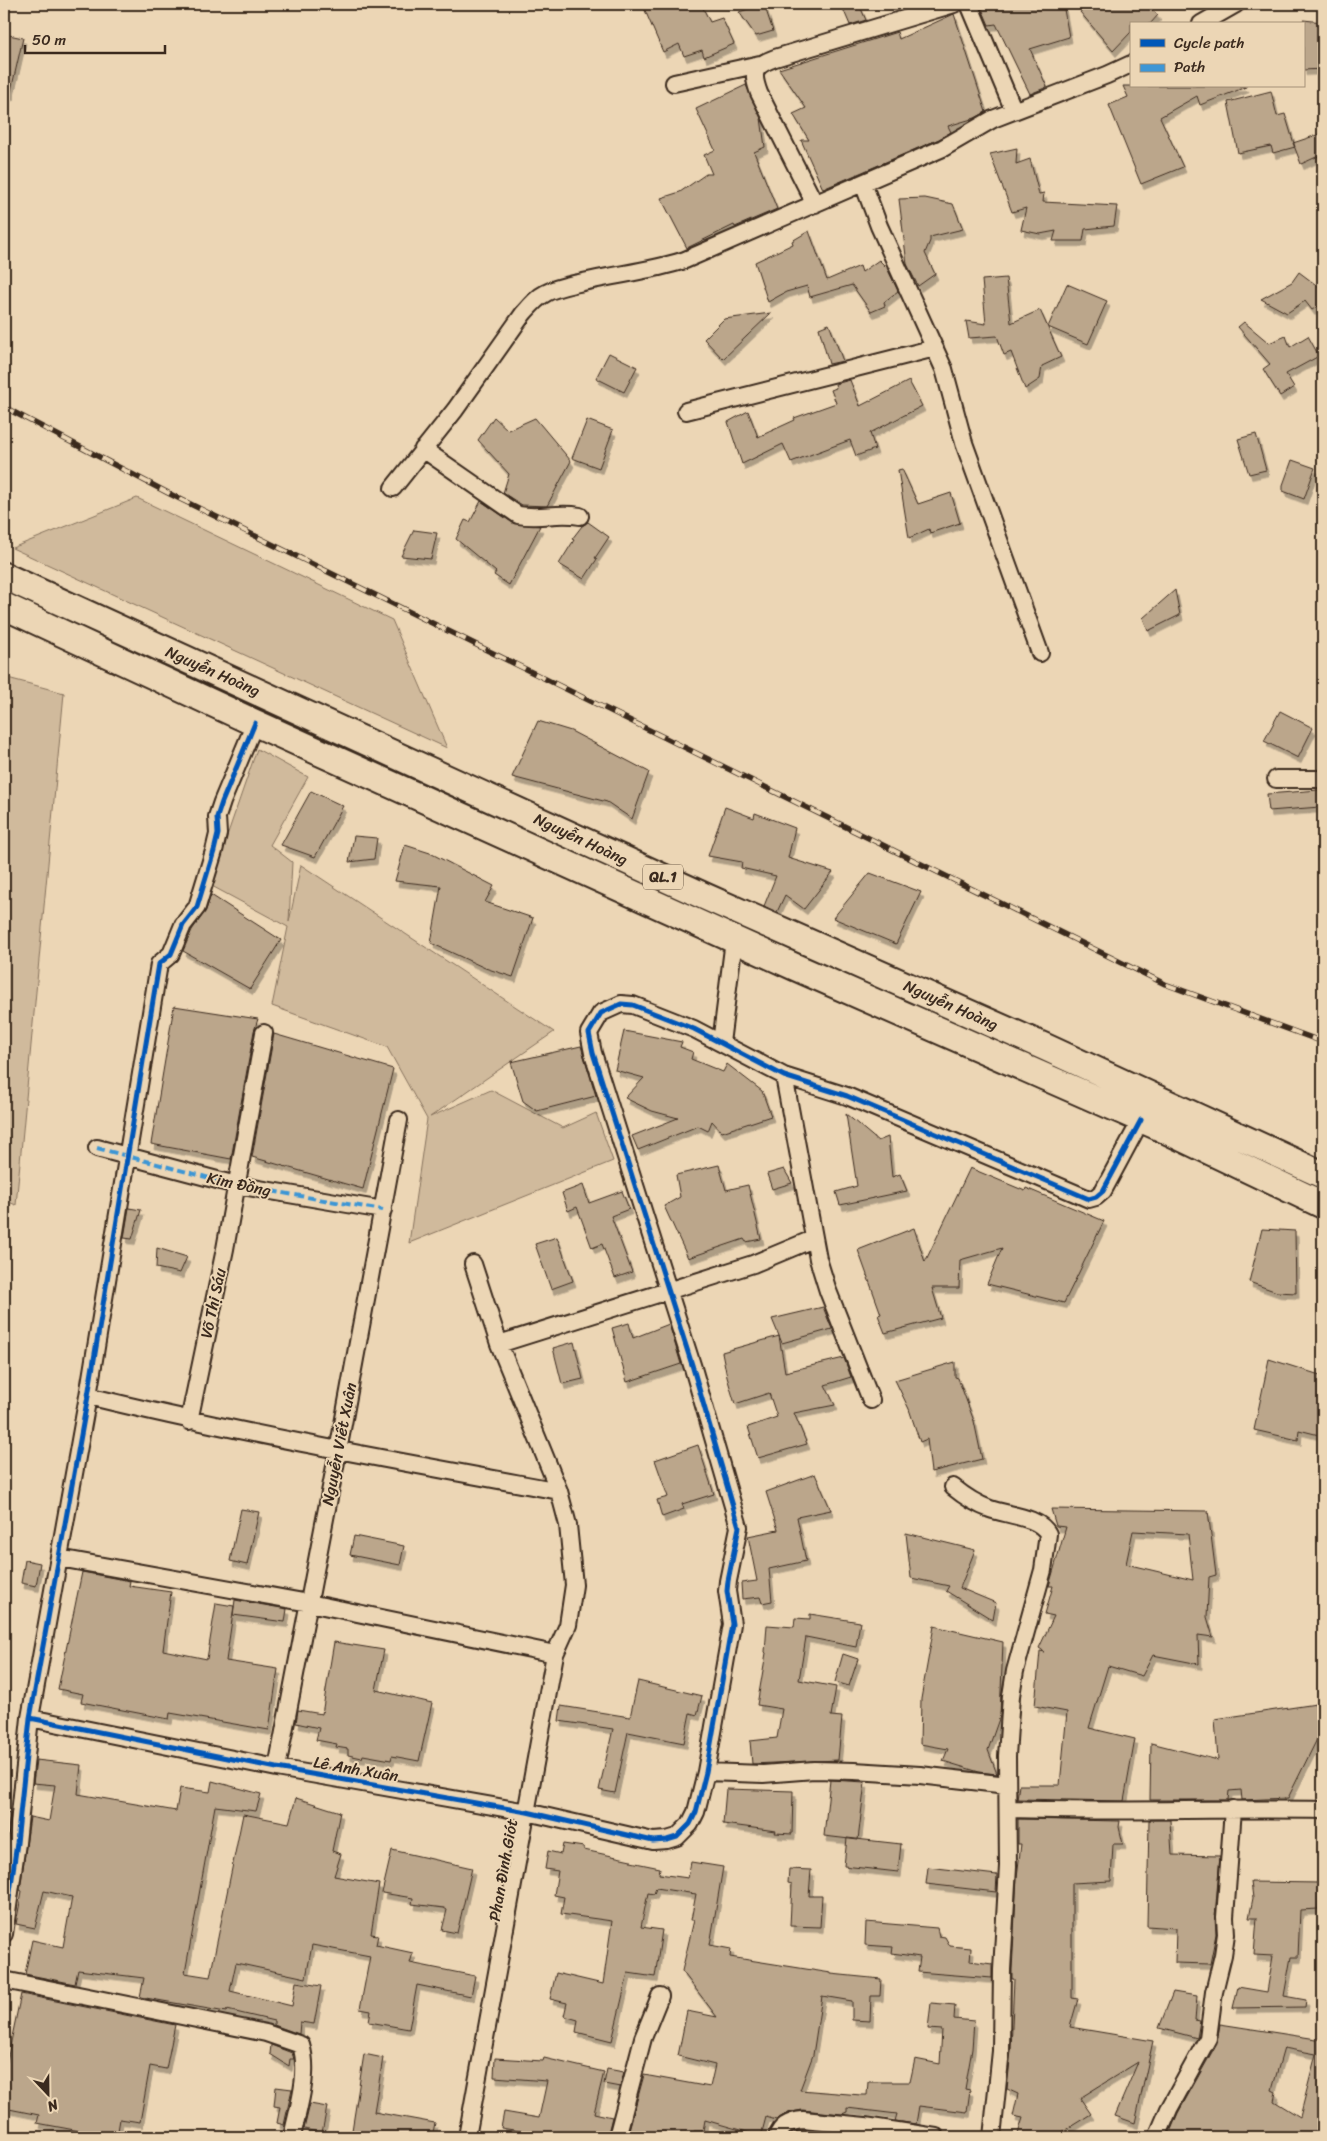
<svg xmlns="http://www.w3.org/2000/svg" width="1327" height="2141" font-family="Sriracha,sans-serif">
<defs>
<filter id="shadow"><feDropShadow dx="3" dy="5.5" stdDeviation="0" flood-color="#0004"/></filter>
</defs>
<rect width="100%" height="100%" fill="#ecd6b5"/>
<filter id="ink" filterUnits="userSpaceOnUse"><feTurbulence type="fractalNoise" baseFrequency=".02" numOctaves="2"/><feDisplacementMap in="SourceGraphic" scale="10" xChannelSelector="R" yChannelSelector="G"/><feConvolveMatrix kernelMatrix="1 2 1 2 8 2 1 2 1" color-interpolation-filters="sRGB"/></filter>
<g filter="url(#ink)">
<path fill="#d0ba9c" stroke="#86725d" d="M137,498L392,620L447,748L12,548Z
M4,677L64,693L16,1205L4,1200Z
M257,749L308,777L270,845L292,862L289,922L301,865L554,1032L430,1117L491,1090L563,1128L596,1113L613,1161L409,1243L427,1119L387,1047L272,1006L288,927L210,885Z"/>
<path fill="#bba68b" stroke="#3b2a1e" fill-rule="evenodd" filter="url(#shadow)" d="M655,4H701L710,22L722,18L734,44L704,57L702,50L684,56L679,44L663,52L644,8Z
M764,4L773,31L756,36L739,12Z
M841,4H859L866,20L850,25Z
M982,4H1063L1069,37L1030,49L1047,87L1030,94L996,24L989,25L983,11Z
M1090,4H1145L1158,15L1150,24H1131V32L1113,51L1080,12Z
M954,14L986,112L975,118L948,126L951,132L939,139L823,189L801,140H809L793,114L806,108L779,69L897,32L899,39Z
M1303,20L1323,22V69L1303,70Z
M4,34L23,38L10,95H4Z
M746,85L761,118L765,147L754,152L777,209L735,227L734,225L687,248L661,198L680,192L706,174H712L704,155L715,150L696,109Z
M1123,86H1246V87L1200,105L1197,96L1160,117L1183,167L1141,184L1109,105L1128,97Z
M1271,91L1277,116L1285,114L1295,147L1273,153L1271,146L1238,153L1228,102Z
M1323,133V154L1301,164L1293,143Z
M1017,148L1016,164L1030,159L1039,194L1044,193L1043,202L1117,206L1114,226L1085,229L1083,241H1053L1056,231L1040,234L1021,230L1026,208L1012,212L990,154Z
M925,198L953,204L963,229L930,237V241L925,253L935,274L918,286L907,264L899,199Z
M809,231L827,280L860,266L862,272L879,260L887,268L898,291L884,302L885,306L871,312L852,285L810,297L807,286L786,292L768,302L755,262L793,244L792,241Z
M1299,272L1323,290V303L1312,310L1305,301L1287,313L1261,299L1292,282Z
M1006,278L1011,323L1040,310L1061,357L1042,366L1040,379L1025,389L1011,352L1004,355L997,336L969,338L966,321L986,324L982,280Z
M1067,284L1107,301L1088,344L1048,327Z
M771,313L723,359L704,339L724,319Z
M1244,322L1269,343L1286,336L1290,347L1308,336L1319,356L1286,374L1294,387L1280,396L1263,369L1270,364L1238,327Z
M829,324L843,361L829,364L819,328Z
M609,353L637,367L624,392L596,378Z
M850,380L860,406L909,381L922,406L870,433L875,449L856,456L850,440L791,462L783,444L742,464L728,422L748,411L758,437L795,420L794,418L836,403L831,390L836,388L835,384Z
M494,417L508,430L535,418L571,461L547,506L522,505L503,493L509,474L478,440Z
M587,420L613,430L599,468L572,458Z
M1256,434L1266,470L1249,474L1238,439Z
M1292,460L1315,468L1304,499L1283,491V485Z
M902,469L918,504L951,493L960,523L930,533L929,529L909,538L898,470Z
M481,501L513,523L540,526L509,585L494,575L496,572L456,539L465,520L470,522Z
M588,522L609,537L595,558L597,559L584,579L559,564L574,540L572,539L582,526Z
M414,530L437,533L431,559L401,556Z
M1175,590L1180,615L1148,631L1143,618Z
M1280,711L1313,728L1298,758L1264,741Z
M538,721L571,731L649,772L632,819L607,802L512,777Z
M1319,790L1320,807L1269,811L1267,794Z
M311,791L343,806L315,857L281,845Z
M725,807L754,818L755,813L795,828L788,858L833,872L804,909L785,895L777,912L764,906L776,876L741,868L742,862L708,856Z
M354,836L377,838L374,859L349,862Z
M405,845L430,853L494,886L485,902L533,918L513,977L485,968L431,943L441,886L395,881Z
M870,873L921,892L896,944L833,918Z
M211,895L281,940L250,989L183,951L192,930L206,910Z
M174,1006L258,1019L254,1031L231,1159L151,1144Z
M624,1031L682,1042L680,1047L693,1052L691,1059L723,1072L727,1064L762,1091L771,1116L722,1132L712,1121L708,1131L698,1126L638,1150L632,1136L678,1118L652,1111L625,1098L644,1078L615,1070Z
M274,1034L393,1069L363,1189L252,1157Z
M581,1046L596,1096L537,1111L523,1101L511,1062Z
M846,1114L878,1141L888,1137L892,1177L900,1174L907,1191L840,1205L836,1192L857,1186Z
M719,1165L726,1190L748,1185L761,1239L746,1242L744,1239L688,1258L664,1206L680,1197L676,1175Z
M970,1168L1025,1191L1026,1188L1104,1221L1064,1303L987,1284L1002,1248L960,1260L959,1288H932L941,1318L885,1333L878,1315L881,1314L858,1250L914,1228L925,1262Z
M784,1169L792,1183L772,1189L767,1174Z
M583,1185L589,1203L622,1191L629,1209L611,1216L632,1272L615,1278L602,1244L592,1248L577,1207L568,1211L562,1193Z
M129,1208L141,1210L132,1239L124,1238Z
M1262,1229L1295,1231L1296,1293L1277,1292L1249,1282Z
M557,1237L573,1281L551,1289L535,1244Z
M157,1248L187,1257L180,1273L156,1268Z
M823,1307L832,1329L782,1343L772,1319Z
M629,1323L633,1338L669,1324L681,1364L627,1382L612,1328Z
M779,1336L785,1372L844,1358L851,1377L825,1385L835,1405L794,1413L807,1444L758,1458L748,1427L777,1417L769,1393L735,1404L727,1377L722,1352Z
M574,1342L583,1379L562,1384L553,1348Z
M1269,1359L1323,1376V1436L1299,1430L1298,1440L1254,1430Z
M955,1362V1377L958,1378L974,1421L982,1459L931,1472L927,1439L920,1442L909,1409L895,1380Z
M698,1445L714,1494L682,1504L684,1509L662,1517L657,1500L668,1497L655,1460Z
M815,1474L831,1510L797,1517L806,1561L769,1569L772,1601L762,1603L760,1597L742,1599L741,1583L757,1581L748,1536L778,1530L766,1492Z
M241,1509L259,1512L247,1565L230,1561Z
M1051,1509L1208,1511L1216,1575L1209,1577L1207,1617L1213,1637L1198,1635L1199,1664L1153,1655L1142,1676L1108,1666L1089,1728L1135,1739L1124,1801L1017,1799L1019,1785H1060L1067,1712L1035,1706L1040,1651L1045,1652L1039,1648L1054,1616L1045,1614L1053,1586H1049L1066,1527L1056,1526ZM1133,1531L1188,1534L1193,1580L1126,1564Z
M906,1533L975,1550L960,1588L996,1603L993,1620L946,1591L949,1586L911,1578Z
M354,1536L404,1546L400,1565L350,1555Z
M25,1560L40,1563L36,1586L21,1583Z
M82,1572L130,1581L129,1586L171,1592L163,1650L207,1659L216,1603L234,1606L226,1661L278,1669L269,1730L170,1713L169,1719L81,1702L83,1694L58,1689Z
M235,1600L287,1609L285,1622L233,1615Z
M810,1614L860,1622L856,1647L806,1637L799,1680L836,1687L831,1716L842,1717L838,1760L752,1764L750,1741L777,1738L782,1709L757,1705L766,1653L765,1652L767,1625L794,1627L795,1618L810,1619Z
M934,1626L1003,1642L1000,1716L988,1750L997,1774L979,1772L943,1761L948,1749L920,1744L921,1699Z
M334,1642L384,1650L376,1690L432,1703L419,1761L392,1756L391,1760L363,1755L362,1758L348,1755V1749L336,1747L337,1744L316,1740L319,1728L296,1723L298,1710L322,1714Z
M843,1654L858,1659L849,1686L835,1682Z
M638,1681L702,1696L697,1715L690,1713L684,1743L628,1732L615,1793L599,1790L613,1729L559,1721L561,1706L630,1717Z
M1323,1703V1727L1288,1798L1242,1800L1241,1790L1229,1791L1228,1800H1150L1151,1743L1218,1760L1215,1719Z
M36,1760L81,1765L78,1794L176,1811L180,1788L210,1792L212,1781L261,1794L256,1811L215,1806L185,1973L210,1977L243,1814L289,1823L296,1798L340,1812L332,1851L341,1854L334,1876L379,1884L371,1934L378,1935L376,1945L413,1953L410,1963L475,1976L471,1996L417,1985L409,2029L369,2022L371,2011L360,2009L370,1956L312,1945L306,1978L236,1963L230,1991L292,2006L296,1982L321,1986L314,2024L300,2022L299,2034L274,2025V2021L227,2010L226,2012L140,1997L144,1978L78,1970L75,1984L25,1974L32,1940L63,1947L72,1897L44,1891L35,1928L16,1924L22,1891L20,1890L30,1817L49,1821L55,1785L33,1783Z
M830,1780L865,1782L858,1840L824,1836Z
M726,1789L793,1791L792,1834L775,1833L776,1831L723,1824Z
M4,1811L10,1813L4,1865Z
M1018,1819L1120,1821L1119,1827L1123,1844H1113L1111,1881L1072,1883V1998L1078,1999L1070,2027L1153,2041L1135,2123L1115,2116L1138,2062L1080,2098L1091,2114L1054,2137H1017L1023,2118L1013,2116L1018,2094L1007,2089L1011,2051L1014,1979H1012V1970L1017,1877L1021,1844H1018Z
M1149,1820H1170L1172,1855L1220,1856L1215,1916L1216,1934L1210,1964L1175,1963L1176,1928L1147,1926Z
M847,1838L901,1844L898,1872L844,1866Z
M563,1844L584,1847V1850L631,1860V1862L660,1868L659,1874L688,1878L691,1862L723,1867L710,1945L731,1949L730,1957L831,1973V1974L881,1979L880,1996H871L870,2021L852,2020V2001L822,1996L813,2055L800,2090L861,2095H867L868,2082H910L915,2059L940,2064L942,2030L928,2029L931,2003L955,2005L954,2019L974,2021L972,2049L965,2089L970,2090L967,2112L919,2106L916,2124L895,2121L897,2114L847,2108V2112L842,2114L802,2110L787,2113L776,2120L766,2117L761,2136L705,2120L703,2131H694L693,2137H668L652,2134V2137H627L644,2075L710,2087L715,2065L678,2056L687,2011L717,2017L682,1971L694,1920H691L696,1894L656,1888L654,1894L648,1893L641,1927L662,1930L655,1977L628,1973L612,2041L576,2032L578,2020L564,2016L567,2003L550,1999L556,1973L603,1984L612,1921L561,1914L564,1897L554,1895L558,1871L545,1869L548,1851L561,1854Z
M392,1850L472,1868L457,1933L442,1930L447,1910L444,1908L412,1904L413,1898L382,1893Z
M928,1867L997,1875L996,1892L926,1884Z
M789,1869L811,1870L809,1896H822L820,1927L790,1926L792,1884L788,1883Z
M1251,1882L1320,1883L1318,1909L1300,1910L1298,1957H1291L1284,1996L1306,2000L1305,2007L1233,2008L1238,1987L1267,1992L1273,1956L1254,1955L1257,1918H1249L1253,1898Z
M866,1922L937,1928L939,1936L945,1937L950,1946L971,1948L970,1961L992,1964V1978L918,1972L920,1957L892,1953L893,1947L865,1945Z
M1173,1992L1197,1996L1195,2020L1200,2021L1197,2038L1159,2028Z
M21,1994L175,2025L166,2069L150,2066L140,2122L120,2119L117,2137H95L96,2134L37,2123L39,2115L4,2108V2075Z
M1220,2024L1323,2040V2137H1168L1178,2113L1217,2043ZM1284,2048L1316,2054L1300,2117L1274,2101L1276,2092L1272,2090Z
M271,2045L292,2053L294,2059H290L289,2066L270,2054Z
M364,2054L383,2058L374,2112L435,2123L432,2137H351Z
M495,2058L543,2061L544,2058L604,2072L594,2113L612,2117L607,2137H532V2133L501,2128L504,2112L539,2118L547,2081L494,2077Z
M607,2069L624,2072L620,2087L604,2084Z
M276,2087L292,2089L284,2125L277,2123L280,2107L274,2106Z
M310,2104L327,2107L322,2133L304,2129Z
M803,2130L835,2133L834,2137H794L795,2132Z"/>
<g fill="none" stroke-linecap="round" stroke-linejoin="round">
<g stroke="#3b2a1e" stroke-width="20">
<path id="minor" d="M969,4L1014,111
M1201,24L1236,4
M674,83L760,64
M863,183L879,226L944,369L964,443L1040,653
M815,204L759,93C751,71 754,66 775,58L954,4
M686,411L935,348
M423,449L518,515C541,519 557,512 580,516
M393,488L455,410L523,314C530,306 536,298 546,293C557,287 570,285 583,282C617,274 652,271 685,260L943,148L993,119L1107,75L1131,64
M1276,779H1323
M721,1043L734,940
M784,1076L818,1259L828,1291L871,1400
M97,1148L236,1185L383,1210
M499,1344L753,1264L813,1239
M88,1396C243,1434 401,1462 559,1491
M189,1421L225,1249L264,1033
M953,1487C964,1496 976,1504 990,1509C1007,1515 1040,1517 1048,1534L1043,1570L1015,1671L1011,1696L1007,1756L1008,1866L1002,1970L1001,2051L992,2137
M59,1558L309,1603L555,1654
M30,1718L277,1768L527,1812L653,1841L667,1840L677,1837L690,1824L696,1812L706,1772L732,1624L727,1591L728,1581L739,1527L693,1368L593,1053L589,1033L601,1013L621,1004L633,1005L694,1029L784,1076L847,1096L1089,1199L1096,1197L1103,1191L1141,1120
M277,1768L338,1451L399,1120
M706,1772L763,1774L814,1770L854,1771L920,1775L1007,1785
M1009,1809C1114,1813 1218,1808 1323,1810
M4,1934L17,1843L30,1718L88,1396L159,964L171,954L183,925L197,907L214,851L218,834L217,817L222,802L255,723
M4,1980L266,2033L301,2045C310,2074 298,2108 292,2137
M467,2137L555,1654L568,1625L574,1585L568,1525L559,1491L499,1344L473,1264
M617,2137L643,2038L660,1996
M777,2137C781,2125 791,2121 803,2120L865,2126L936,2137
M1157,2137L1169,2109L1208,2038L1214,1992L1223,1955L1226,1934L1225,1917L1233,1809"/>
</g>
<g stroke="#3b2a1e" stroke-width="30">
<path id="trunk" d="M4,576L706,897L1045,1047L1323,1175
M4,606L255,723L795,967L1157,1126L1323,1205"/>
</g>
<use href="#minor" stroke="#ecd6b5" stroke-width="16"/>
<use href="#trunk" stroke="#ecd6b5" stroke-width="26"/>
<g stroke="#3b2a1e" stroke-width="5.5">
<path id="rail" d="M4,407L170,494L1165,984L1323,1042"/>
</g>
<use href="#rail" stroke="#ecd6b5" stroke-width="4" stroke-dasharray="11" stroke-linecap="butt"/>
<path stroke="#3e96d5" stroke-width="4" stroke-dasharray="8 4" stroke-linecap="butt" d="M97,1148L236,1185L383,1210"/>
<g stroke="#ecd6b5" stroke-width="8">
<path id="cycleway" d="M30,1718L277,1768L527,1812L653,1841L667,1840L677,1837L690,1824L696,1812L706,1772L732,1624L727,1591L728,1581L739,1527L693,1368L593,1053L589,1033L601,1013L621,1004L633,1005L694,1029L784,1076L847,1096L1089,1199L1096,1197L1103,1191L1141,1120
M4,1934L17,1843L30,1718L88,1396L159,964L171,954L183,925L197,907L214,851L218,834L217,817L222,802L255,723"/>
</g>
<use href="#cycleway" stroke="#0057b8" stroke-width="5"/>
</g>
</g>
<g text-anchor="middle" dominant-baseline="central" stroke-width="4" stroke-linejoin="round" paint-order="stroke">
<rect fill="#ecd6b5" stroke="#705e4b" stroke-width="1" x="643" y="864.5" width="40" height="25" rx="4"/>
<g font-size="15" font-weight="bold" fill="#3b2a1e">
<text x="663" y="877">QL.1</text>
</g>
<g font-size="16" fill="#3b2a1e" stroke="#ecd6b5">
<text transform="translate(213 671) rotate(24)">Nguyễn Hoàng</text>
<text transform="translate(581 839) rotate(25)">Nguyễn Hoàng</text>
<text transform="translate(951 1005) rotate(24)">Nguyễn Hoàng</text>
<text transform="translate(239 1184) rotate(12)">Kim Đồng</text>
<text transform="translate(213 1303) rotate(-78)">Võ Thị Sáu</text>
<text transform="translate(339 1444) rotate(-79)">Nguyễn Viết Xuân</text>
<text transform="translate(356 1769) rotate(10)">Lê Anh Xuân</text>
<text transform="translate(503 1870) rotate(-80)">Phan Đình Giót</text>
</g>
</g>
<rect width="1327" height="2141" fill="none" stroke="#ecd6b5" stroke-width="20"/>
<rect x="10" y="10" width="1307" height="2121" fill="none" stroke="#3b2a1e" stroke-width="2" filter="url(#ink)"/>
<rect x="1130" y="22" width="175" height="65" fill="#ecd6b5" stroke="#a59179"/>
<rect x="1140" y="39" width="25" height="8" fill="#0057b8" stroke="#a59179"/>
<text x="1174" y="48" font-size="15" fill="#3b2a1e">Cycle path</text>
<rect x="1140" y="64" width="25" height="8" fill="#3e96d5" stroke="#a59179"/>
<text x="1174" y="72" font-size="15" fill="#3b2a1e">Path</text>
<g transform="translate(48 2094) rotate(158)" stroke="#ecd6b5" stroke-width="4" paint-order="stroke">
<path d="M0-4L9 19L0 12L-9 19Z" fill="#3b2a1e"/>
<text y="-8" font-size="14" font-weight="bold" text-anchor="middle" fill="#3b2a1e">N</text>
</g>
<path d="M25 45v8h140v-8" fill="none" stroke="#3b2a1e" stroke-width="2.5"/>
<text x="32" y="45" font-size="15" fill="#3b2a1e" stroke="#ecd6b5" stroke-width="4" paint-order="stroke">50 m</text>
</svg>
